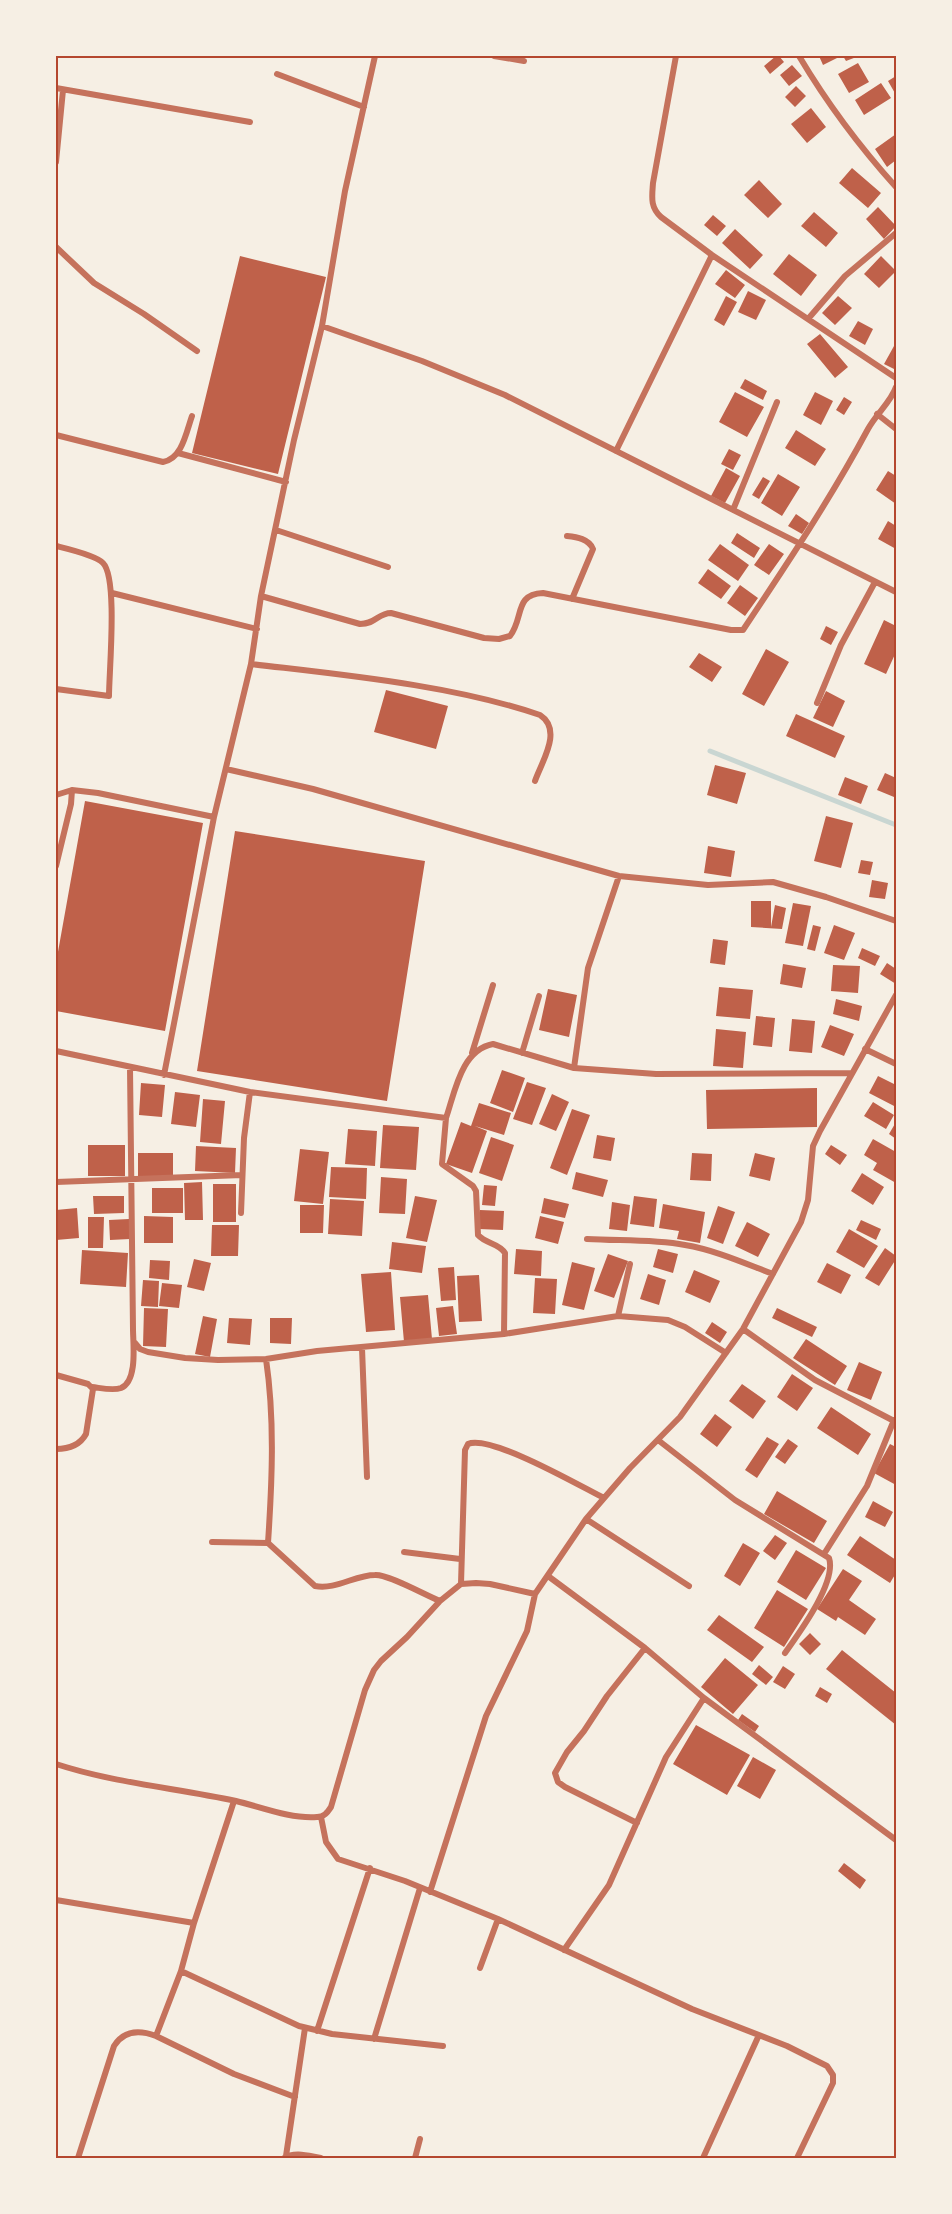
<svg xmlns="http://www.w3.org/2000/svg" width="952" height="2214" font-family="'Archivo Narrow',sans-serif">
<rect width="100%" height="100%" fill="#f6efe4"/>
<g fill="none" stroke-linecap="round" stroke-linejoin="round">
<path stroke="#c9d6d2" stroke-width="5" d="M710,751L896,825"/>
</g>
<path fill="#bf614a" d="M776,56H779L784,62L770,74L764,66Z
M819,56H841L823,65Z
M843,56H859L846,61Z
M858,63L869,82L849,93L838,74Z
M792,65L802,76L789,86L780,75Z
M896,76V95L888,81Z
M881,83L891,98L864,115L855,100Z
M796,86L806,96L795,107L785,97Z
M811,108L826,127L807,143L791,124Z
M896,134V160L887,167L875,149Z
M852,168L881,193L868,208L839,183Z
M759,180L782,204L768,218L744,195Z
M878,207L896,226L884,239L866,219Z
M814,212L838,233L826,247L801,226Z
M713,215L726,226L717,236L704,225Z
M735,229L763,255L750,269L722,243Z
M789,254L817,275L801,296L773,274Z
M240,256L326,277L278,474L192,453Z
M881,256L896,271L879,288L864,274Z
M726,270L745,285L735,298L715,284Z
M748,291L766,300L756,320L738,312Z
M726,296L737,302L724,326L714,320Z
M838,296L852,308L835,325L822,313Z
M858,321L873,329L865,345L849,336Z
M820,334L848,367L835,378L807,344Z
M894,346L896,347V370L884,364Z
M745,379L767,391L763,400L740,388Z
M735,392L764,407L747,437L719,422Z
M815,392L833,401L821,425L803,415Z
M844,397L852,402L844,415L836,410Z
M796,430L826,449L815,466L785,448Z
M729,449L741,455L733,470L721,464Z
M726,468L740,476L725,503L711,496Z
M888,471L896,476V504L876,490Z
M778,474L800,487L782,516L761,503Z
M763,477L770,481L759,499L752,495Z
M796,514L809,523L802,534L788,526Z
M888,521L896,526V549L878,539Z
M737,533L760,548L754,558L731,543Z
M720,544L749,565L738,581L708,560Z
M769,544L784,554L769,575L754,565Z
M708,569L731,586L721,599L698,583Z
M740,585L758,598L745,616L727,603Z
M884,620L896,626V652L886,674L864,664Z
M826,626L838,632L831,645L820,639Z
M766,649L789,662L764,706L742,694Z
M699,653L722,667L712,682L689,667Z
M386,690L448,706L436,749L374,732Z
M826,691L845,701L833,727L813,718Z
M796,714L845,736L835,758L786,736Z
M715,765L746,773L737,804L707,795Z
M885,773L896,778V791L894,797L877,790Z
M845,777L868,786L861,804L838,795Z
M85,801L203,823L165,1031L56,1011V963Z
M826,816L853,823L841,868L814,861Z
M235,831L425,861L387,1101L197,1071Z
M708,846L735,851L731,877L704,873Z
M861,860L873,862L870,875L858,873Z
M872,880L888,883L885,899L869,897Z
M751,901H771V927L775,905L786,908L782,929L751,927Z
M793,903L811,906L803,946L785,943Z
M813,925L821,927L815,951L807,949Z
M834,925L855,933L844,960L824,953Z
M713,939L728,941L725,965L710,963Z
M862,948L880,956L875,966L858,958Z
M887,963L896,969V984L880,974Z
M783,964L806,968L802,988L780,984Z
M833,965L860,966L858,993L831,991Z
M719,987L753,990L750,1019L716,1016Z
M548,989L577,995L569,1037L539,1030Z
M836,999L862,1006L859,1021L833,1014Z
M756,1016L775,1018L772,1047L753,1045Z
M792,1019L815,1021L812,1053L789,1051Z
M830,1025L854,1034L844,1056L821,1047Z
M716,1029L746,1032L743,1068L713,1066Z
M502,1070L525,1078L513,1112L490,1103Z
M878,1076L896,1085V1107L869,1093Z
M527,1082L546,1088L532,1125L513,1119Z
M141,1083L165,1085L162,1117L139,1115Z
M817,1088V1127L707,1129L706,1090Z
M175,1092L200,1095L196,1127L171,1124Z
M552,1094L569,1102L556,1131L539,1124Z
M203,1099L225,1101L221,1144L200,1142Z
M873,1102L894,1115L886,1129L864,1116Z
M479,1103L511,1113L504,1135L475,1126L487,1131L472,1173L446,1164L461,1122L471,1126Z
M572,1109L590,1115L567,1175L550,1168Z
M896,1122V1139L889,1134Z
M383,1125L419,1127L416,1170L380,1168Z
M348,1129L377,1131L375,1166L345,1164Z
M597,1135L615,1138L611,1161L593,1158Z
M491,1137L514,1145L502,1181L479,1173Z
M873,1139L896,1152V1183L873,1170L877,1163L864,1155Z
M88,1145H125V1176H88Z
M831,1145L847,1155L840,1165L825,1154Z
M196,1146L236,1148L235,1173L195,1171Z
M300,1149L329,1152L323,1204L294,1201Z
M138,1153H173V1177H138Z
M692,1153L712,1154L711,1181L690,1180Z
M755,1153L775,1158L770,1181L749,1176Z
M331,1167L367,1168L366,1199L329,1197Z
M576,1172L608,1180L603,1197L572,1189Z
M862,1173L884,1187L873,1205L851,1191Z
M381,1177L407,1179L405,1214L379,1213Z
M202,1182L203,1220H185L184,1183Z
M213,1184H236V1222H213Z
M484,1185L497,1186L495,1206L482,1205Z
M152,1188H183V1213H152Z
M93,1196H124V1213L94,1214Z
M415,1196L437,1200L427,1242L406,1238Z
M634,1196L657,1199L654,1227L630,1224Z
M544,1198L569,1204L565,1218L541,1213Z
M330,1199L364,1201L362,1236L328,1234Z
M612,1202L630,1205L627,1231L609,1229Z
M663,1204L705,1212L700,1243L677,1239L679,1231L659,1228Z
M300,1205H324L323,1233H300Z
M718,1206L735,1212L723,1244L707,1238Z
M77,1208L79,1238L56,1240V1210Z
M480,1210L504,1211L503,1230L479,1229Z
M144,1216L173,1217V1243H144Z
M540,1216L564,1222L558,1244L535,1238Z
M88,1217H104L103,1248H88Z
M129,1219L130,1239L110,1240L109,1220Z
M861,1220L881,1229L876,1240L856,1230Z
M747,1222L770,1234L758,1257L735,1246Z
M212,1225H239L238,1256H211Z
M849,1229L878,1246L864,1268L836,1252Z
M392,1242L426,1246L422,1273L389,1269Z
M885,1248L896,1256V1259L879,1286L865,1278Z
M516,1249L542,1251L541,1276L514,1274Z
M658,1249L678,1254L673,1273L653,1267Z
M82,1250L128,1253L126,1287L80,1284Z
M608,1254L628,1261L614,1298L594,1291Z
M194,1259L211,1263L204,1291L187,1287Z
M150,1260L170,1261L169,1280L149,1278Z
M572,1262L595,1268L584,1310L562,1305Z
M827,1263L851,1275L841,1294L817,1282Z
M454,1267L456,1300L441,1301L438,1268Z
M694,1270L720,1281L710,1303L685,1292Z
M391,1272L395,1330L366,1332L361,1274Z
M648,1274L666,1280L659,1305L640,1299Z
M479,1275L482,1321L459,1322L457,1276Z
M535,1278L557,1279L555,1314L533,1313Z
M143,1280L159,1281L158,1307L141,1306Z
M162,1283L182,1285L179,1308L159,1306Z
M428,1295L432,1339L404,1342L400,1297Z
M453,1306L457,1334L439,1336L436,1308Z
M144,1308L168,1309L166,1347L143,1346Z
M777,1308L817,1327L812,1337L772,1318Z
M203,1316L217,1319L210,1357L195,1354Z
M229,1318L252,1319L250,1345L227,1343Z
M270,1318H292L291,1344L270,1343Z
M712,1322L727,1332L720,1343L705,1333Z
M806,1339L847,1366L835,1385L793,1358Z
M859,1362L882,1372L871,1400L847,1390Z
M792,1374L813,1388L797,1411L777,1397Z
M742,1384L766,1401L753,1419L729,1401Z
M831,1407L871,1434L858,1455L817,1428Z
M715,1414L732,1427L717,1447L700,1434Z
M767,1437L779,1444L757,1478L745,1470Z
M788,1439L798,1446L785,1464L775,1457Z
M890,1444L896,1447V1485L874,1473Z
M777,1491L827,1521L814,1543L764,1514Z
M873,1501L893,1512L885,1527L865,1517Z
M775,1535L787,1543L775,1560L763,1551Z
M860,1536L896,1560V1573L890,1583L847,1555Z
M743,1543L760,1553L740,1586L724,1576Z
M796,1550L826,1568L806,1600L777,1582Z
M843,1569L862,1581L849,1600L876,1619L865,1635L838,1617L836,1621L817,1609Z
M777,1590L808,1609L784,1647L754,1628Z
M719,1615L764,1647L752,1662L707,1630Z
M810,1633L821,1644L810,1655L799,1644Z
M842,1650L896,1693V1725L826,1669Z
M725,1658L758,1685L733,1714L701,1687Z
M759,1665L773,1677L766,1685L752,1674Z
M783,1666L795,1674L785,1689L773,1682Z
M820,1687L832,1694L827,1703L815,1696Z
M742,1714L759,1726L755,1732L738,1720Z
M696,1725L750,1755L727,1795L673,1764Z
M753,1757L776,1770L760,1799L737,1786Z
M844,1863L866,1880L860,1889L838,1871Z"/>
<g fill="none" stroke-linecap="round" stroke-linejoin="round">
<path stroke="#c5725c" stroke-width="6" d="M494,56L524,61
M676,56L653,183C652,197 650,207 661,217L712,255L896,378
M799,56C827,103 859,146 896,187
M277,74L364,107
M56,88L250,122
M56,162L63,90
M56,247L94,283L144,314L197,351
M808,319L845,276L896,233
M322,326L422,361L505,395L896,592
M877,414L896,429
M56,435L163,462C182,459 186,433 192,416
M616,451L712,255
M178,453L286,482
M733,510L777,402
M276,530L388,567
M567,536C577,537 589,539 593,549L572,599
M56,546C68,549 95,555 103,563C118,578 109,672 109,696L56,689
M112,593L257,629
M261,596L360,624C376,624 378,613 391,613L484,638L499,639L510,636C524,618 514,594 543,593L731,630H743C787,564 831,498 868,429C876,414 891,402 896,387
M251,664C343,675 452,685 540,715C563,730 542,761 535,781
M817,703L841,645L875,582
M226,769L313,789L619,876L708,885L773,882L826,897L896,921
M56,795L72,790L98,793L214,817
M56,866L71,804L72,790
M865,1049L896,1064
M56,1051L250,1092L446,1118C455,1092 461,1050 493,1044L574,1068L656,1074L852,1073
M472,1053L493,985
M522,1053L539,996
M574,1068L588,968L619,876
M164,1075L214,817L251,664L261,596L294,440L322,326L345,191L375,56
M446,1118L442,1164L473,1186L476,1191L478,1235C486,1244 499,1243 505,1253L504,1334
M56,1182L242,1175
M241,1213L244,1138L250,1092
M587,1239C620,1241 652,1239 685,1245C715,1250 744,1263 773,1274
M618,1316L630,1264
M743,1329L815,1380L896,1422
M135,1343L140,1349L148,1352L185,1358L218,1360L266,1359L317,1351L504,1334L618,1316L668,1320L685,1327L726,1353
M362,1348L367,1477
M266,1359C275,1420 272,1483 268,1543L315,1586C336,1590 355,1575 375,1575C388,1574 425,1595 440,1601
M56,1375L88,1384L93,1389L86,1434C80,1445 68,1449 56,1449
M92,1387C101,1388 113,1391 121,1388C138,1381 133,1343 133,1329L130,1068
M658,1440L735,1500L829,1558C837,1582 799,1633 785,1653
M586,1519L689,1586
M212,1542L268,1543
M404,1552L460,1559
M824,1554L867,1486L894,1420
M548,1576L645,1648L704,1698L896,1840
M461,1584L465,1450L468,1444C490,1434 580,1486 604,1498
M56,1764C114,1783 176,1788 236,1801C261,1807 290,1819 317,1817C324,1817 327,1813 331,1807L365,1690L374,1670L381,1661L407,1637L440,1601L461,1584L476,1583L490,1584L535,1594L586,1519L630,1468L680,1417L743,1329L801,1222L808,1200L813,1146L820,1131L896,995
M321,1817L326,1842L338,1859L405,1881L498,1919L692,2009L787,2046L827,2066L833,2075V2083L797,2158
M637,1823L565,1787L558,1782L555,1773L567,1752L584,1731L607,1696L645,1648
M430,1892L486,1716L527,1631L535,1594
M56,1900L194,1923
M564,1950L609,1885L666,1757L704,1698
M480,1968L498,1919
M181,1971L299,2026L332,2034L443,2046
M317,2031L370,1868
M156,2036L234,2074L295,2097
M374,2039L420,1888
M286,2156L305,2028
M78,2158L114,2046C124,2030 140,2030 156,2036L181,1971L194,1923L234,1801
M284,2158C295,2151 309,2156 321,2158
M415,2158L420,2139
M703,2158L759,2035"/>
</g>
<rect width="952" height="2214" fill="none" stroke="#f6efe4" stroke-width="114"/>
<rect x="57" y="57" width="838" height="2100" fill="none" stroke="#b5482f" stroke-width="2"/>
</svg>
